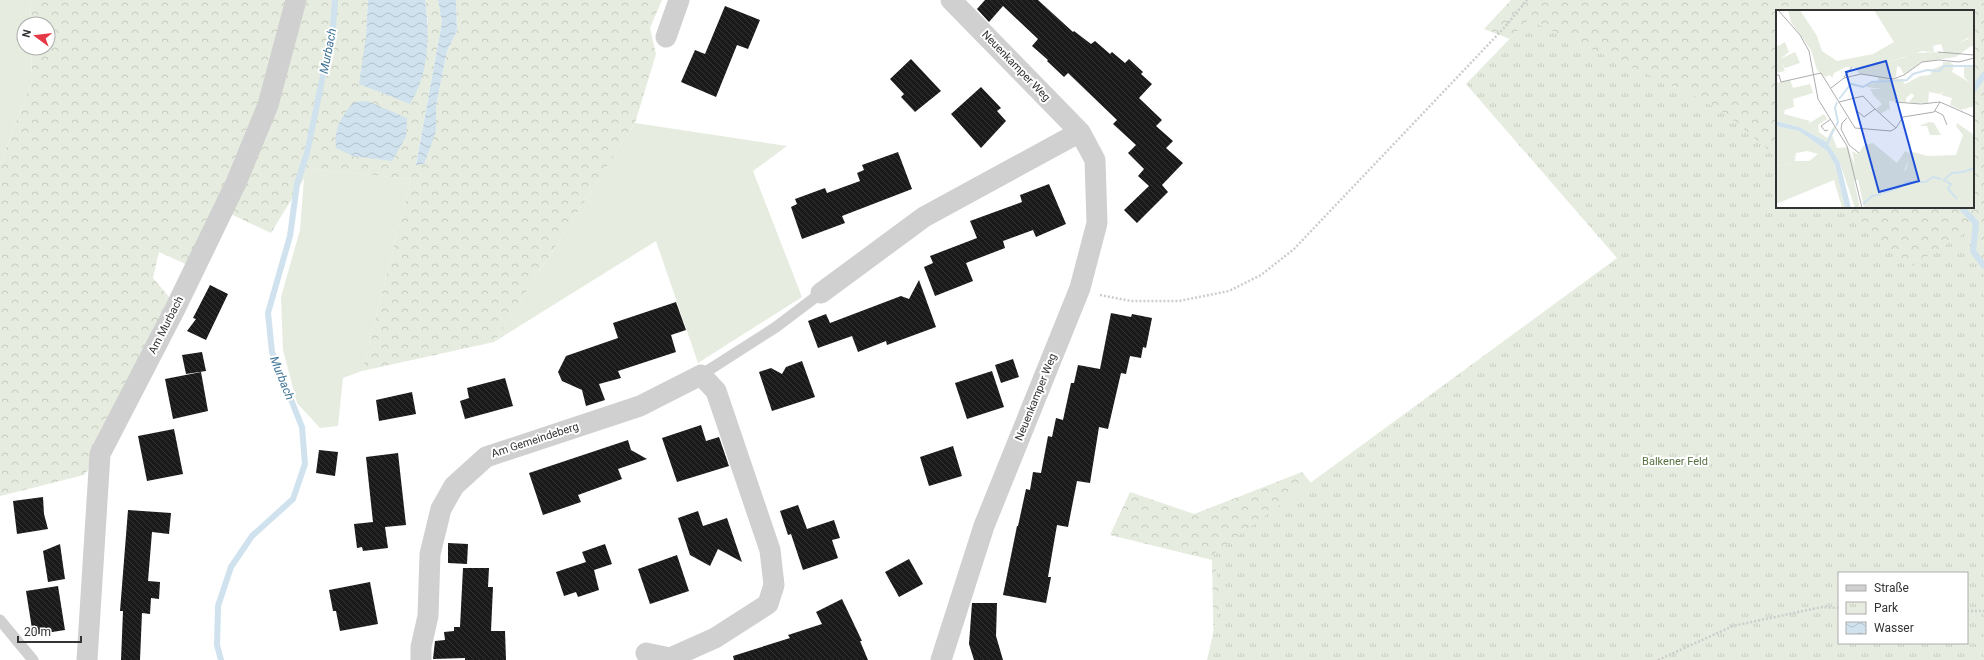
<svg xmlns="http://www.w3.org/2000/svg" width="1984" height="660" font-family="Roboto,sans-serif">
<defs>
<pattern id="forest-crowns" width="20" height="18" patternUnits="userSpaceOnUse"><rect width="20" height="18" fill="#e6ecdf"/><path d="M2 6a3 3 0 1 1 6 0M12 15a3 3 0 1 1 6 0" fill="none" stroke="#c6cbc0"/></pattern>
<pattern id="park-tufts" width="24" height="20" patternUnits="userSpaceOnUse"><rect width="24" height="20" fill="#e6ecdf"/><path d="M3 7l-1-3M5 7V3M7 7l1-3M15 17l-1-3M17 17v-4M19 17l1-3" fill="none" stroke="#c6cbc0"/></pattern>
<pattern id="water-waves" width="16" height="10" patternUnits="userSpaceOnUse"><rect width="16" height="10" fill="#cfe2ee"/><path d="M0 5q4-4 8 0t8 0" fill="none" stroke="#b2c2cd"/></pattern>
<pattern id="building-back-hatch" width="6" height="6" patternUnits="userSpaceOnUse"><rect width="6" height="6" fill="#1a1a1a"/><path d="M-1 5l2 2M0 0l6 6M5-1l2 2" fill="none" stroke="#333"/></pattern>
</defs>
<rect width="100%" height="100%" fill="#fff"/>
<path fill="#e6ecdf" d="M0,0H30L31,24H24V48H31L32,80L0,164Z
M635,123L787,146L753,171L802,297L698,363L656,241L494,342Z
M310,169L411,179L362,371L343,378L338,426L320,428L297,403L283,350L281,297L300,230L304,178Z"/>
<path fill="url(#forest-crowns)" fill-rule="evenodd" d="M30,0H368L366,37L428,24L425,0H438L442,22L416,164L436,131V106L447,51L457,31L456,0H662L650,28L656,54L635,123L494,342L362,371L411,179L310,169L271,233L216,207L190,266L159,252L153,278L170,298L117,433L84,475L0,496V164L32,80L31,48H48V24H31Z
M1511,0H1984V452L1664,249L1738,128L1484,29ZM1777,11H1973V207H1777Z
M1302,472L1455,660H1214L1212,560L1110,535L1130,492L1194,514Z"/>
<path fill="url(#park-tufts)" fill-rule="evenodd" d="M1528,20L1699,98L1728,116L1777,157V207H1837L1910,267L1975,227L1980,258L1984,262V660H1207L1222,594L1212,555L1617,258L1466,84ZM1839,573H1967V643H1839Z"/>
<path fill="url(#water-waves)" d="M368,0H425C430,35 429,74 410,104L359,84L366,37Z
M438,0H456L457,31L447,51L436,106V131L424,164L416,165L442,22Z
M367,101L407,118L406,137L392,161L353,156L336,148C334,128 341,117 354,102Z"/>
<g fill="none" stroke-linecap="round" stroke-linejoin="round">
<path stroke="#cfe2ee" stroke-width="6" d="M1973,90L1984,75
M1961,207L1976,223L1973,251L1984,266
M221,660L217,645L218,606L231,567L252,536L293,499L305,464L302,427L272,352L268,313L290,236L297,184L307,153L333,27L335,0"/>
</g>
<path fill="url(#building-back-hatch)" d="M985,0H1038L1073,32L1074,31L1091,44L1095,41L1110,54L1112,52L1125,63L1129,59L1143,72L1141,74L1152,84L1139,98L1162,120L1156,126L1173,141L1166,148L1183,163L1162,185L1168,192L1137,223L1124,210L1149,186L1138,176L1144,169L1128,153L1136,145L1113,124L1117,120L1068,73L1064,77L1047,61L1048,60L1032,46L1038,39L1003,6L989,22L977,9Z
M725,6L760,20L748,49L737,45L716,97L681,82L695,50L705,54Z
M911,59L941,91L915,112L901,97L904,94L890,79Z
M981,87L1001,108L997,111L1006,121L981,148L951,114Z
M898,152L912,189L842,216L845,223L802,239L791,207L797,204L795,199L825,188L827,193L860,181L857,173L864,170L862,165Z
M1049,184L1066,224L1036,237L1033,230L1003,241L1005,248L966,263L973,281L935,296L924,267L933,263L930,256L977,238L970,221L1022,202L1020,195Z
M919,280L936,327L887,345L886,341L858,352L852,336L818,348L808,321L826,314L830,323L901,296L909,299Z
M210,285L228,294L206,340L187,331L196,319L193,318Z
M676,302L686,330L671,335L676,352L618,371L621,378L599,384L605,400L586,406L582,390L562,381L558,372L566,356L618,338L613,323Z
M1111,313L1131,317L1132,314L1152,318L1146,348L1143,347L1141,358L1130,356L1126,374L1121,373L1108,429L1099,427L1090,483L1077,481L1068,527L1057,525L1048,577H1051L1046,603L1003,595L1017,526H1018L1026,489L1030,490L1033,472L1041,473L1048,436L1052,437L1056,418L1063,420L1071,383H1074L1078,365L1100,369Z
M202,352L206,371L186,374L182,355Z
M1013,359L1019,377L1001,383L995,365Z
M802,361L815,397L772,411L759,372L771,368L782,374L786,367Z
M992,371L1004,407L967,419L955,383Z
M201,372L208,411L173,419L165,379Z
M505,378L513,406L465,419L460,401L469,398L467,388Z
M412,392L416,414L379,421L376,400Z
M701,425L706,441L719,437L729,466L677,482L662,438Z
M174,429L183,474L147,481L138,436Z
M628,440L631,450L647,459L618,469L622,479L578,495L581,502L543,515L529,473Z
M953,446L962,476L929,486L920,457Z
M319,450L338,452L335,476L316,473Z
M398,453L406,525L385,527L388,548L363,551L362,547L357,548L354,524L373,522L366,457Z
M43,497L44,514L48,529L17,534L13,501Z
M798,505L807,529L834,520L840,538L832,540L838,558L803,570L791,534L788,535L780,511Z
M128,510L171,513L169,534L152,532L148,581L160,582L159,599L151,598L150,614L142,613L140,660H121L123,611H120Z
M698,511L703,526L727,518L742,562L718,549L710,566L690,555L678,518Z
M448,543L468,544L467,564L448,563Z
M60,544L65,579L48,582L43,551Z
M605,544L612,564L594,570L599,590L578,597L576,592L564,596L556,572L586,562L582,552Z
M677,555L689,591L650,604L638,569Z
M909,559L923,584L899,597L885,572Z
M463,568H489L488,587H493L491,631H505L506,660H465V658L433,659L435,641L445,640L444,632L454,631V627H460Z
M370,582L378,624L340,631L336,611H333L329,590Z
M58,586L65,630L33,635L26,591Z
M842,599L862,641H860L868,660H734L733,656L790,638L788,635L822,624L816,612Z
M972,603H997L996,636L1003,660H974L969,644Z"/>
<g fill="none" stroke-linecap="round" stroke-linejoin="round">
<path stroke="#cdcdcd" stroke-width="2.5" stroke-dasharray="2 2" stroke-linecap="butt" d="M1100,295L1131,301H1179L1229,291L1261,275L1294,249L1504,28L1527,0
M1967,611H1984
M1658,660L1733,626L1822,607L1839,608"/>
<path stroke="#d0d0d0" stroke-width="11" d="M701,375L776,327L821,293
M0,620L33,660"/>
<path stroke="#d0d0d0" stroke-width="21" d="M666,37L679,0
M821,293L924,217L1080,132
M87,660L100,454L175,309L236,183L268,105L296,0
M421,660V647L428,616L430,554L441,509L454,486L486,457L640,406L701,375L716,391L770,550L774,585L768,604L715,638L670,658L646,653
M941,660L984,526L1080,288L1097,223L1095,160L1080,132L951,0"/>
</g>
<g text-anchor="middle" dominant-baseline="central" stroke-width="4" stroke-linejoin="round" paint-order="stroke">
<g font-size="11" fill="#333" stroke="#fff">
<text transform="translate(1016 66) rotate(46)">Neuenkamper Weg</text>
<text transform="translate(166 325) rotate(-63)">Am Murbach</text>
<text transform="translate(1036 397) rotate(-68)">Neuenkamper Weg</text>
<text transform="translate(535 440) rotate(-18)">Am Gemeindeberg</text>
</g>
<g font-size="11" fill="#56703f" stroke="#fff">
<text x="1675" y="461">Balkener Feld</text>
</g>
<g font-size="12" font-style="italic" fill="#3f7597" stroke="#fff">
<text transform="translate(328 51) rotate(-79)">Murbach</text>
<text transform="translate(282 378) rotate(68)">Murbach</text>
</g>
</g>
<g transform="translate(1776 10)">
<rect width="198" height="198" fill="#fff"/>
<path d="M98,0H198V36H195L194,28H191L172,40H167L165,34L157,36L158,42L146,41L106,54L94,53L97,44L118,32ZM9,32L13,42L4,49L19,42L24,53L9,58L6,54L9,61L0,63V37ZM188,55L198,57V96L185,100L174,95L176,88L165,85L169,81H193V72L188,67ZM105,72L106,79L90,77L94,74ZM153,82L152,93H137L144,87ZM98,86L113,91L114,101L112,99L105,104L100,99L106,94ZM48,104L51,109L42,115L43,122L32,114ZM153,112L158,113L165,125H154L151,116H143ZM19,141L18,153L0,156V142Z" fill="#e6ecdf"/>
<path d="M12,0H24L41,26L46,41L61,51L97,44L94,53L106,54L129,47L134,43L168,42L167,40L194,28L195,36L180,47L145,52L128,65L124,57L121,56L120,66L118,68L130,70L127,73L129,74L144,66L154,65L157,59L167,55V52H173L178,55L176,62L193,72V81H169L164,84L153,82L137,93L133,92L138,86L136,83L130,88V92L113,91L98,86L94,79H106L101,67L83,64L80,58L70,57L58,63L56,68L54,65L49,67L41,60L35,40L15,12ZM9,100L8,104L34,111L32,114L51,128L58,116L60,119L56,125L61,138L72,137L80,158L83,169L78,171L84,198H79L64,153L55,138L49,131L23,117L0,111V103ZM181,113L198,125V198H92L115,179L131,158L133,141L152,146L180,145L187,125L180,116ZM0,116L23,121L51,141L59,155L69,198H66L58,170L0,194V156L18,153L19,142H0ZM31,141L42,144L33,151H19L20,143Z" fill="#e6ecdf" fill-rule="evenodd"/>
<path d="M14,70L17,78L34,74L37,83L17,89L18,97L0,103V73ZM97,133L121,153L129,141L134,144L125,171L129,174L110,183L95,198H88L76,141L82,144L88,135Z" fill="#e6ecdf"/>
<path d="M0,111L23,117L49,131L55,138L64,153L75,198H69L59,155L51,141L23,121L0,116Z" fill="#cfe2ee"/>
<path fill="none" stroke="#cfe2ee" stroke-width="2" d="M63,89L75,74L87,77L96,72L131,70L137,64L151,60L163,61L168,56H198M60,116L62,112L59,98L61,92M51,134L58,119M107,183L125,177L130,172H149L157,167L165,169M181,189L172,179L175,174L168,170L176,163L187,162L198,158M87,194L96,186L106,184"/>
<path fill="none" stroke="#adadad" stroke-width="1" d="M2,0L24,25L33,41L42,89L71,136L86,198M162,42L198,45M0,65H3L5,72L45,63L79,118L115,121L120,118L127,107L158,102L164,92L198,107M68,67L76,57M55,78L68,68L85,64L117,69L128,65L146,52L163,50L183,52L198,48M63,92L87,86L99,99L88,107L81,101M119,92L145,94L164,92M99,99L120,118M159,101L167,105L171,115M71,108L66,113L65,119L73,135L83,143M52,120L49,121L45,116L55,109"/>
<path fill="#1d4ed8" fill-opacity="0.15" stroke="#1d4ed8" stroke-width="2" d="M110,51L143,171L103,182L70,62Z"/>
<rect width="198" height="198" fill="none" stroke="#333" stroke-width="2"/>
</g>
<rect x="1838" y="572" width="130" height="72" fill="#ffffff" stroke="#adadad"/>
<rect x="1846" y="585" width="20" height="6" fill="#d0d0d0" stroke="#adadad"/>
<text x="1874" y="592" font-size="12" fill="#333333">Straße</text>
<rect x="1846" y="602" width="20" height="12" fill="url(#park-tufts)" stroke="#adadad"/>
<text x="1874" y="612" font-size="12" fill="#333333">Park</text>
<rect x="1846" y="622" width="20" height="12" fill="url(#water-waves)" stroke="#adadad"/>
<text x="1874" y="632" font-size="12" fill="#333333">Wasser</text>
<g transform="translate(36 36) rotate(285)"><circle r="19" fill="#ffffff" stroke="#adadad"/>
<path d="M0-3L7 15L0 10L-7 15Z" fill="#e63946"/>
<text y="-6" font-size="11" font-weight="bold" text-anchor="middle" fill="#333333">N</text>
</g>
<path d="M18 636v6h63v-6" fill="none" stroke="#333333" stroke-width="2"/>
<text x="24" y="636" font-size="12" fill="#333333" stroke="#ffffff" stroke-width="3" paint-order="stroke">20 m</text>
</svg>
